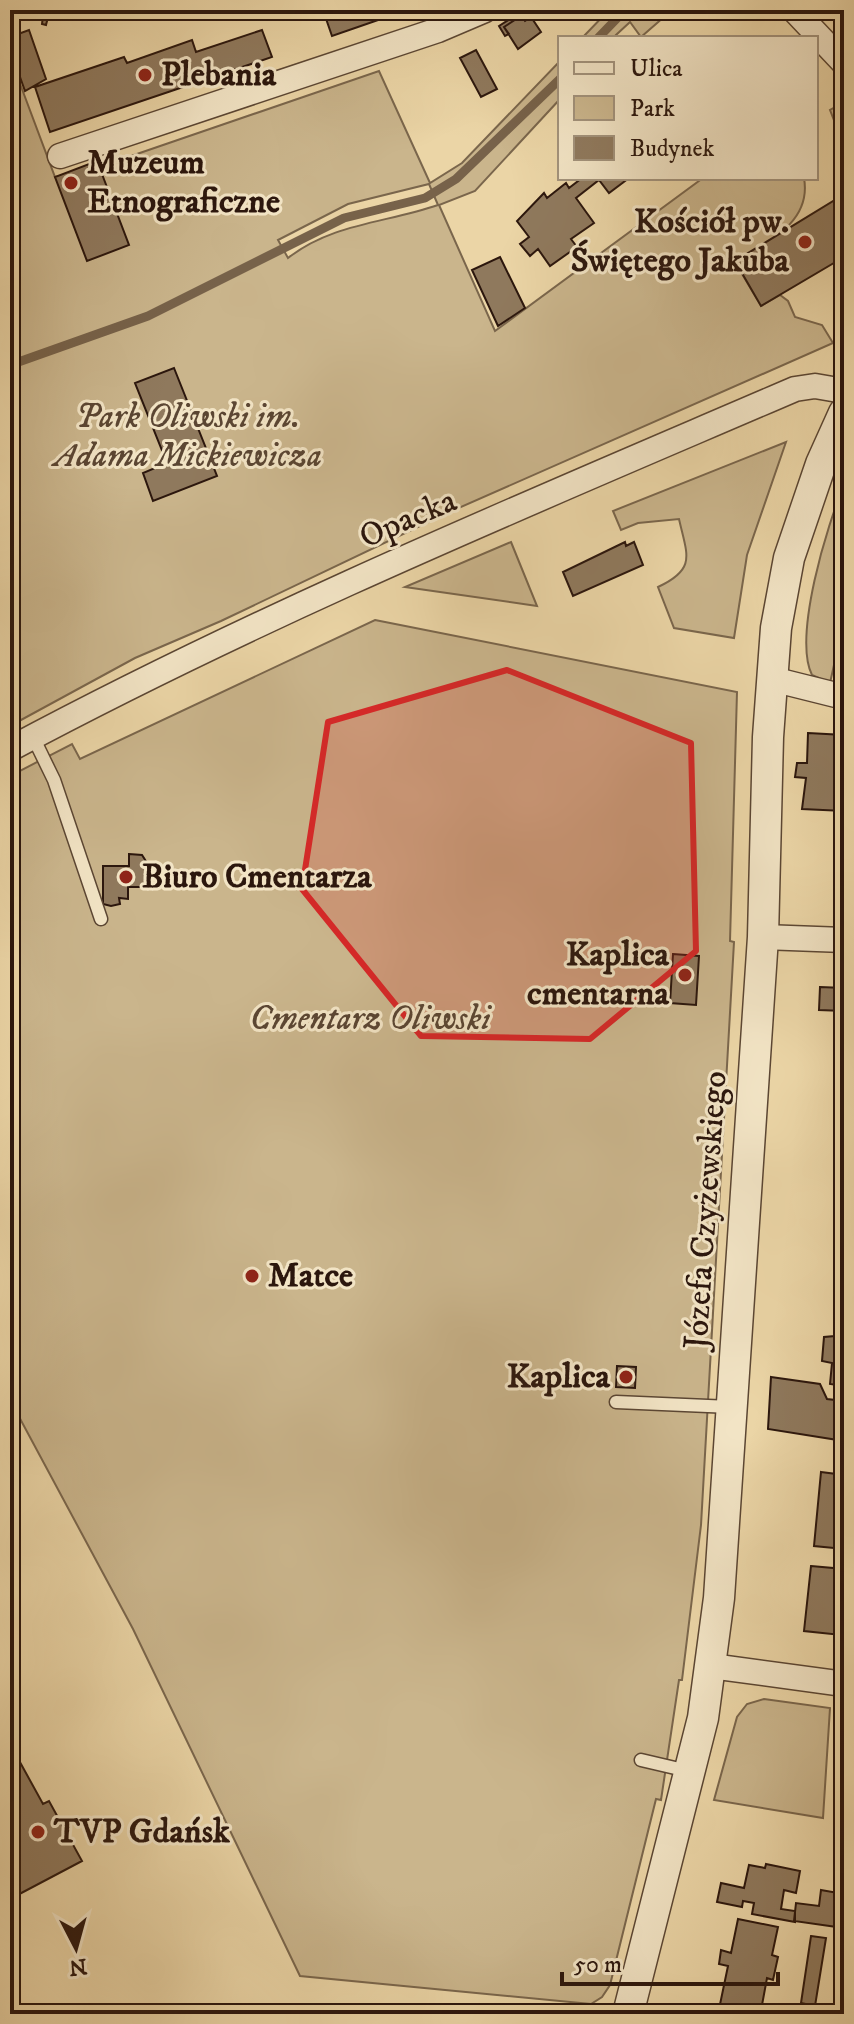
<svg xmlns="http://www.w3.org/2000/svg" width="854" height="2024" font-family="'IM FELL DW Pica',serif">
<rect width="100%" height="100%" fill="#ebd5a6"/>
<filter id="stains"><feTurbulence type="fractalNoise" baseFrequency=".0025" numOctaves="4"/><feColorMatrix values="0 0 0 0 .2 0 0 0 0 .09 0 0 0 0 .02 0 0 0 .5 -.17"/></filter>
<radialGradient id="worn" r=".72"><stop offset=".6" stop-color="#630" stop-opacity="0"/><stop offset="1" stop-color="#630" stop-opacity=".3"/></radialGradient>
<path fill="#cab58c" stroke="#7a664c" stroke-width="2" fill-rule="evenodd" d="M609,10H672L641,37L630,22L616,35L618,38H582Z
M10,57L55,177L99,167L379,71L430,183L462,163L560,61V99L475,191L439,205L495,331L703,178H804C812,223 767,242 735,262L761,306L780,295L788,301L795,317L822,325L833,343L445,514L221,621L135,658L10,726ZM429,184L438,205C386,223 333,223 288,258L278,240L348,204Z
M839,105L844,106V146L830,110Z
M786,442L747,555L734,638L674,628L658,587C697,569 687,555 679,519L638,523L621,530L613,511Z
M844,486L834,558L844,595V620L830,683L812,675C793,637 827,524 844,486Z
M511,542L537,606L405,587Z
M375,620L737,692L730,941L734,942L701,1525L682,1680H679L661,1800L656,1799L610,1985L602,1997L591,2004L300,1976L133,1629L10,1400V776L72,744L80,759Z
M764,1699L830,1708L823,1818L714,1800L737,1717L747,1704Z"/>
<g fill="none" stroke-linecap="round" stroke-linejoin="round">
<path stroke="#77624a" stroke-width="9" d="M598,38L625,10
M10,365L148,316L344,218L425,198L456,179L560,79"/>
</g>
<path fill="#8f795d" stroke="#2b160d" stroke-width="2" d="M33,10H79L81,16L77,17L75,10L48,17L46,25L42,24L43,16Z
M323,10H407L332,36Z
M521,12L527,20L521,16L504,27L509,34L505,36L499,26Z
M521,16L525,21L531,17L541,32L518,49L504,27Z
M29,30L46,79L25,91L10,49V37Z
M262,30L272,57L50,132L35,87L124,57L127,63L192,40L196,52Z
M476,50L497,89L481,97L460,58Z
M97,161L129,245L87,261L55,177Z
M582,178H629L609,193L599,180L576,198L594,223L571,239L577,247L550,266L538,249L530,256L520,244L529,237L517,221L544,193L547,198L566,183L569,188Z
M843,195L844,257L761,306L735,261Z
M500,257L525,308L498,326L472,270Z
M174,368L217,476L153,501L143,473L167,463L135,383Z
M625,542L626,546L634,542L643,565L573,596L563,572Z
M808,733L844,735V811L802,809L806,778L795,777L797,763H807Z
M840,829L844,830V878L840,877Z
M129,854L142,855L149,866V887H128V899L119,898L120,904L111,906L103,904V866H129Z
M673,954L699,956L696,1005L670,1003Z
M820,987L844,988V1011L819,1010Z
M837,1315L844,1316V1386L830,1384L832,1363L822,1361L824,1337L835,1336Z
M617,1366L636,1367L635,1388L616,1387Z
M771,1377L820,1384L827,1399L844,1401V1441L768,1429Z
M821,1472L844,1475V1549L814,1546Z
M811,1566L844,1569L841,1635L804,1631Z
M10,1744L43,1804L49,1801L82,1861L10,1899Z
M840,1827H844V1858L836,1859Z
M766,1864L800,1871L796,1893L784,1890L781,1909L795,1911V1922L752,1914L754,1903L743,1901L742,1907L717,1902L721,1883L744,1888L749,1865L765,1868Z
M821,1890L844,1894V1928L794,1921L796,1903L819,1906Z
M738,1919L778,1927L772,1955L778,1957L773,1980L767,1978L762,2005L771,2007L769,2014H718L728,1966L719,1964L721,1950L731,1953Z
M811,1936L826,1938L815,2006L801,2003Z
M295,2005L340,2014H294Z"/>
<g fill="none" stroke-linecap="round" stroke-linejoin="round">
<g stroke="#5b4633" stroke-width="15">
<path id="service" d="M33,737L54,780L101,919
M616,1402L731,1407
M641,1760L688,1771"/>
</g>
<g stroke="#5b4633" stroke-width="27">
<path id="minor" d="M794,10L844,63
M60,156L438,30L485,10
M772,679L844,697
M10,749C264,613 530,503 795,389L815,386L844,391
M763,937L844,940
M711,1666L844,1684"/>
</g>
<g stroke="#5b4633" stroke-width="33">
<path id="tertiary" d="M628,2014L703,1718L719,1598L763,937L768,737L776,628L789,558L821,464L844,413"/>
</g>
<use href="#service" stroke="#f2e4c5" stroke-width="12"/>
<use href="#minor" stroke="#f2e4c5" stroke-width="24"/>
<use href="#tertiary" stroke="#f2e4c5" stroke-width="30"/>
</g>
<path fill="#d62828" fill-opacity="0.2" stroke="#d62828" stroke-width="6" stroke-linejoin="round" d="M507,670L691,743L696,951L590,1039L421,1036L302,889L328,722Z"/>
<g fill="#8f2418" stroke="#f2e4c5" stroke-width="3">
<circle cx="145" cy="75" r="8"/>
<circle cx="71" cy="183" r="8"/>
<circle cx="805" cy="242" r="8"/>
<circle cx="126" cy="877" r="8"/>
<circle cx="685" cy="975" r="8"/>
<circle cx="252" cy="1276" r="8"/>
<circle cx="626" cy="1377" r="8"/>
<circle cx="38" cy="1832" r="8"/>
</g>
<g text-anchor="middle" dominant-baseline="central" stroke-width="6" stroke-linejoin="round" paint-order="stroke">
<g font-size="34" font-weight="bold" fill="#2b160d" stroke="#f2e4c5" text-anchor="start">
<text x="161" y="75">Plebania</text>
<text x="87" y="163">Muzeum<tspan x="87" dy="39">Etnograficzne</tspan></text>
<text x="789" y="222" text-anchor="end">Kościół pw.<tspan x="789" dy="39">Świętego Jakuba</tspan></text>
<text x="142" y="877">Biuro Cmentarza</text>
<text x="669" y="955" text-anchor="end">Kaplica<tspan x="669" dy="39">cmentarna</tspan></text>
<text x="268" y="1276">Matce</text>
<text x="610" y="1377" text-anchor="end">Kaplica</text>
<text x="54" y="1832">TVP Gdańsk</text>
</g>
<g font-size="34" font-style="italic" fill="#5b4633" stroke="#f2e4c5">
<text x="188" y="417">Park Oliwski im.<tspan x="188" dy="39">Adama Mickiewicza</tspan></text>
<text x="370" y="1019">Cmentarz Oliwski</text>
</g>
<g font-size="34" fill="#2b160d" stroke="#f2e4c5">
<text transform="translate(408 519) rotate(-23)">Opacka</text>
<text transform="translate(706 1210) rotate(-86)">Józefa Czyżewskiego</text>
</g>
</g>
<rect width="854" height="2024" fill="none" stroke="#ebd5a6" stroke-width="40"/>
<rect x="12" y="12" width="830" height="2000" fill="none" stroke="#2b160d" stroke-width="4"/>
<rect x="20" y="20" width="814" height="1984" fill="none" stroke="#2b160d" stroke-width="2"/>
<rect x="558" y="36" width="260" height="144" fill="#f2e4c5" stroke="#a2927b" stroke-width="2"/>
<rect x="574" y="62" width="40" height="12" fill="#f2e4c5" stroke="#a2927b" stroke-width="2"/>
<text x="630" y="76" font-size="24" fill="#2b160d">Ulica</text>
<rect x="574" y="96" width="40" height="24" fill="#cab58c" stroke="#a2927b" stroke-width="2"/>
<text x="630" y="116" font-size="24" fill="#2b160d">Park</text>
<rect x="574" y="136" width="40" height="24" fill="#8f795d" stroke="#a2927b" stroke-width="2"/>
<text x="630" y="156" font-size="24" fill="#2b160d">Budynek</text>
<g transform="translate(76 1948) rotate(174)" stroke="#f2e4c5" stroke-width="6" paint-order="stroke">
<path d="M0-6L14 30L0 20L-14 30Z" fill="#2b160d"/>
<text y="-12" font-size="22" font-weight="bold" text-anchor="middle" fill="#2b160d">N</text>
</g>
<path d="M562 1972v12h216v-12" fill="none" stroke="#2b160d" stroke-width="4"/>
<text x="574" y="1972" font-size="24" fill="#2b160d" stroke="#f2e4c5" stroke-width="6" paint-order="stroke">50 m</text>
<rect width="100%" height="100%" filter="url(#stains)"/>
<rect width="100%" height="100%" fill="url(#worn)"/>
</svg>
